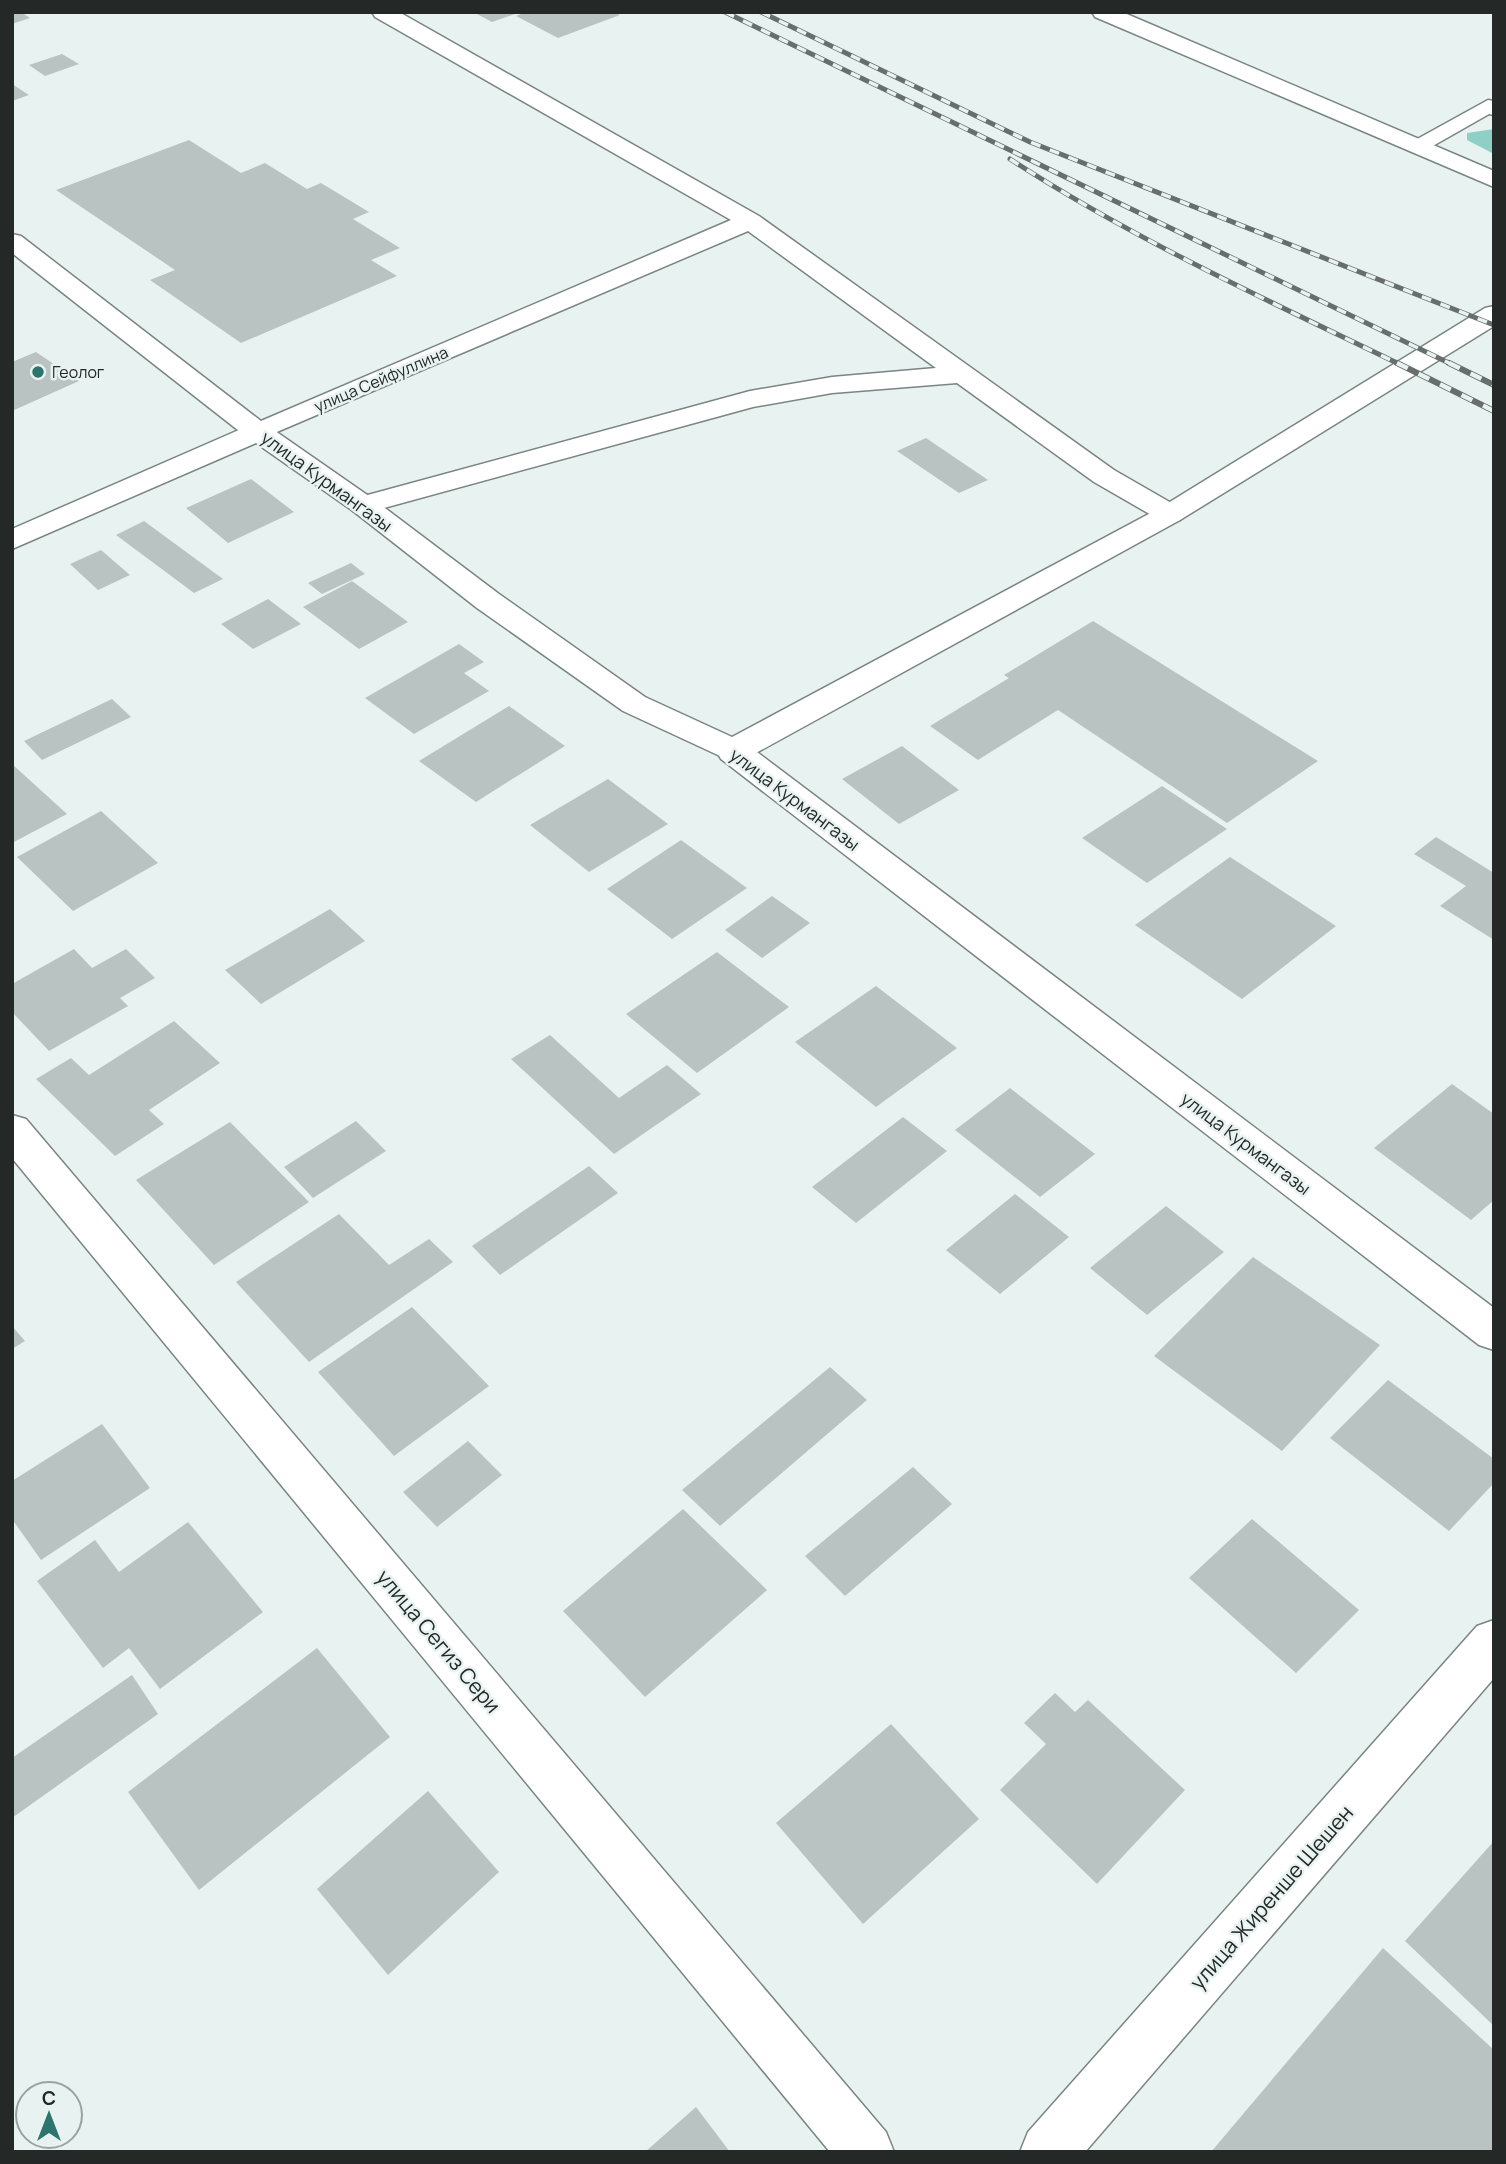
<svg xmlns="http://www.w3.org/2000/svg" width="1506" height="2164" font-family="Manrope,sans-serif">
<rect width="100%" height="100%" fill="#e8f3f1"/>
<path fill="#8ed0c6" d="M1494,129V154L1467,140V133Z"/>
<path fill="#b9c4c2" d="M12,12H21L30,18L12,24Z
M473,12H518V13L492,22Z
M526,12H614L620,15L558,38L516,16Z
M62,54L79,64L45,76L29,65Z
M12,84L29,95L12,101Z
M189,140L241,173L265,163L307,189L321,183L369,212L353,219L400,248L371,260L397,276L241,343L150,280L175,270L56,190Z
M36,352L79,381L12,411V362Z
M926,438L988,480L959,493L897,451Z
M251,479L294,512L228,543L186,508Z
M144,521L223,579L194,593L116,535Z
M101,550L130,575L98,590L70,564Z
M351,563L365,574L322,594L308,583Z
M352,581L408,622L359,649L303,607Z
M268,599L301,624L253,649L221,624Z
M1093,621L1318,761L1227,823L1058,710L978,760L930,726L1009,678L1004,675Z
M459,644L484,662L464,673L489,691L414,734L365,698Z
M112,699L131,717L42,760L24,741Z
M509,706L565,746L476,802L419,761Z
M902,746L959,790L899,824L842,779Z
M12,764L67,814L12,843Z
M608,779L668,824L589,872L530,825Z
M1162,786L1227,829L1147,883L1082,838Z
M101,811L158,863L73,911L17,857Z
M1436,837L1494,873V940L1440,906L1466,886L1414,854Z
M681,840L747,888L672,939L607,889Z
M1230,857L1336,926L1242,999L1135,925Z
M772,896L810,923L762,958L725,930Z
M330,909L365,941L261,1004L225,970Z
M74,949L92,968L126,949L155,978L120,998L128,1006L49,1051L12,1012V984Z
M717,952L789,1007L697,1073L626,1014Z
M876,986L957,1048L876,1107L795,1042Z
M174,1021L220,1063L149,1110L164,1124L115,1156L36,1079L71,1058L89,1075Z
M550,1035L619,1098L667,1065L701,1094L614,1154L511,1059Z
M1452,1084L1494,1114V1200L1471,1220L1374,1148Z
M1010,1088L1095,1154L1040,1197L955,1130Z
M903,1117L947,1151L856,1223L812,1187Z
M356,1121L386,1151L313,1198L284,1167Z
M230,1122L309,1202L214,1265L136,1180Z
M589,1166L618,1193L500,1275L472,1246Z
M1015,1194L1069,1237L1000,1294L946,1250Z
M1166,1206L1224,1252L1147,1315L1090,1268Z
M339,1214L389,1265L429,1239L453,1262L309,1362L236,1282Z
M1253,1257L1380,1345L1282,1451L1154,1356Z
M412,1307L489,1386L394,1456L318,1372Z
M12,1326L25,1341L12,1349Z
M830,1367L867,1400L720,1526L682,1490Z
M1388,1380L1494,1459V1483L1449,1531L1330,1438Z
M102,1424L150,1488L41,1560L12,1519V1481Z
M468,1441L502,1475L437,1527L403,1492Z
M913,1467L952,1504L845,1596L805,1556Z
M683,1509L767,1590L645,1697L563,1611Z
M1252,1519L1359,1610L1296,1673L1189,1578Z
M188,1522L263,1612L160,1689L129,1648L103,1668L37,1581L95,1540L119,1572Z
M317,1648L390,1737L199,1890L128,1792Z
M132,1675L158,1714L12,1818V1758Z
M1055,1693L1075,1712L1088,1700L1185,1790L1097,1884L1000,1790L1046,1744L1024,1723Z
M891,1724L979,1819L863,1924L776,1823Z
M428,1791L499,1872L388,1975L317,1889Z
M1494,1841V2026L1405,1941Z
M1383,1948L1494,2050V2152H1211Z
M696,2107L730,2152H645Z"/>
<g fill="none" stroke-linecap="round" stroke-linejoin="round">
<g stroke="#7a8583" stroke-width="3">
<path id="service" d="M1488,100L1494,101V115L1489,114L1424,151H1410L1407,147L1410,143Z"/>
</g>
<g stroke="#7a8583" stroke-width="3">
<path id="minor" d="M372,12H399L759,216L1114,470L1180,508L1185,514L1180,520L1170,523L1160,520L1094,482L957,383L832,393L753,407L373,511L363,514L353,511L348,505L353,499L750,391L832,377L936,368L748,231L258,440L248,438L12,253V234L21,236L261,421L731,220L375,17Z
M1092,12H1122L1494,171V187L1095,17Z
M733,740L745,743L1494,1308V1350L1479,1345L721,759L716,751L721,743Z
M12,1115L26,1119L886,2132L894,2152H830L12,1158Z
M1494,1620V1678L1085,2152H1020L1028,2132L1477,1626Z"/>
</g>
<g stroke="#7a8583" stroke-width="3">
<path id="secondary" d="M1494,306V326L1180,520L745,759L733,762L623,711L477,608L353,511L256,443L12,549V529L248,426L258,424L268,426L373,499L499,594L645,697L732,737L1160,508L1485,308Z"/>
</g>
<use href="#service" fill="#fff" fill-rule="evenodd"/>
<use href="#minor" fill="#fff" fill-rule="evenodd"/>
<use href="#secondary" fill="#fff" fill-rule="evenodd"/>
<g stroke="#676e6c" stroke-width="5">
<path id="rail-far1" d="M725,12L1453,365
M761,12L1030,142L1494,325
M1010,159C1133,239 1269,301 1401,365"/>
</g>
<g stroke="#676e6c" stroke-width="6">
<path id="rail" d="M1397,363L1494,411
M1449,363L1494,385"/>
</g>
<use href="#rail-far1" stroke="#e8f3f1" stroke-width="3.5" stroke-dasharray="10" stroke-linecap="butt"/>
<use href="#rail" stroke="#e8f3f1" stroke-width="4.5" stroke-dasharray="12" stroke-linecap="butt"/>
</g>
<circle fill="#2d746c" stroke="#e8f3f1" stroke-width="2.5" cx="38" cy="372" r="7"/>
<g text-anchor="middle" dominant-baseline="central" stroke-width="5" stroke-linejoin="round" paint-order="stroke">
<g font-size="16" fill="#242827" stroke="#e8f3f1" text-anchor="start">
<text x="52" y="372">Геолог</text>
</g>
<g font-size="16" fill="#242827" stroke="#e8f3f1">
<text transform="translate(381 379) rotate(-23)">улица Сейфуллина</text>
</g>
<g font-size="18" fill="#242827" stroke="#e8f3f1">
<text transform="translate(327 481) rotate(36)">улица Курмангазы</text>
<text transform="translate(795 799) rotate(37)">улица Курмангазы</text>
<text transform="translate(1246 1143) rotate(37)">улица Курмангазы</text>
</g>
<g font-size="21" fill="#242827" stroke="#e8f3f1">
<text transform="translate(439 1641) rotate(50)">улица Сегиз Сери</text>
<text transform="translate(1271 1897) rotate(-49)">улица Жиренше Шешен</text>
</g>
</g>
<rect width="1506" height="2164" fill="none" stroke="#242827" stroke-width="28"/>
<g transform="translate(49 2115)"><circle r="33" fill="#e8f3f1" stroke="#9aa2a0" stroke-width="2"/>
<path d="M0-5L12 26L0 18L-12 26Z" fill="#2d746c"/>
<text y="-10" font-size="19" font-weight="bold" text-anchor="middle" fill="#242827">С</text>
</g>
</svg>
